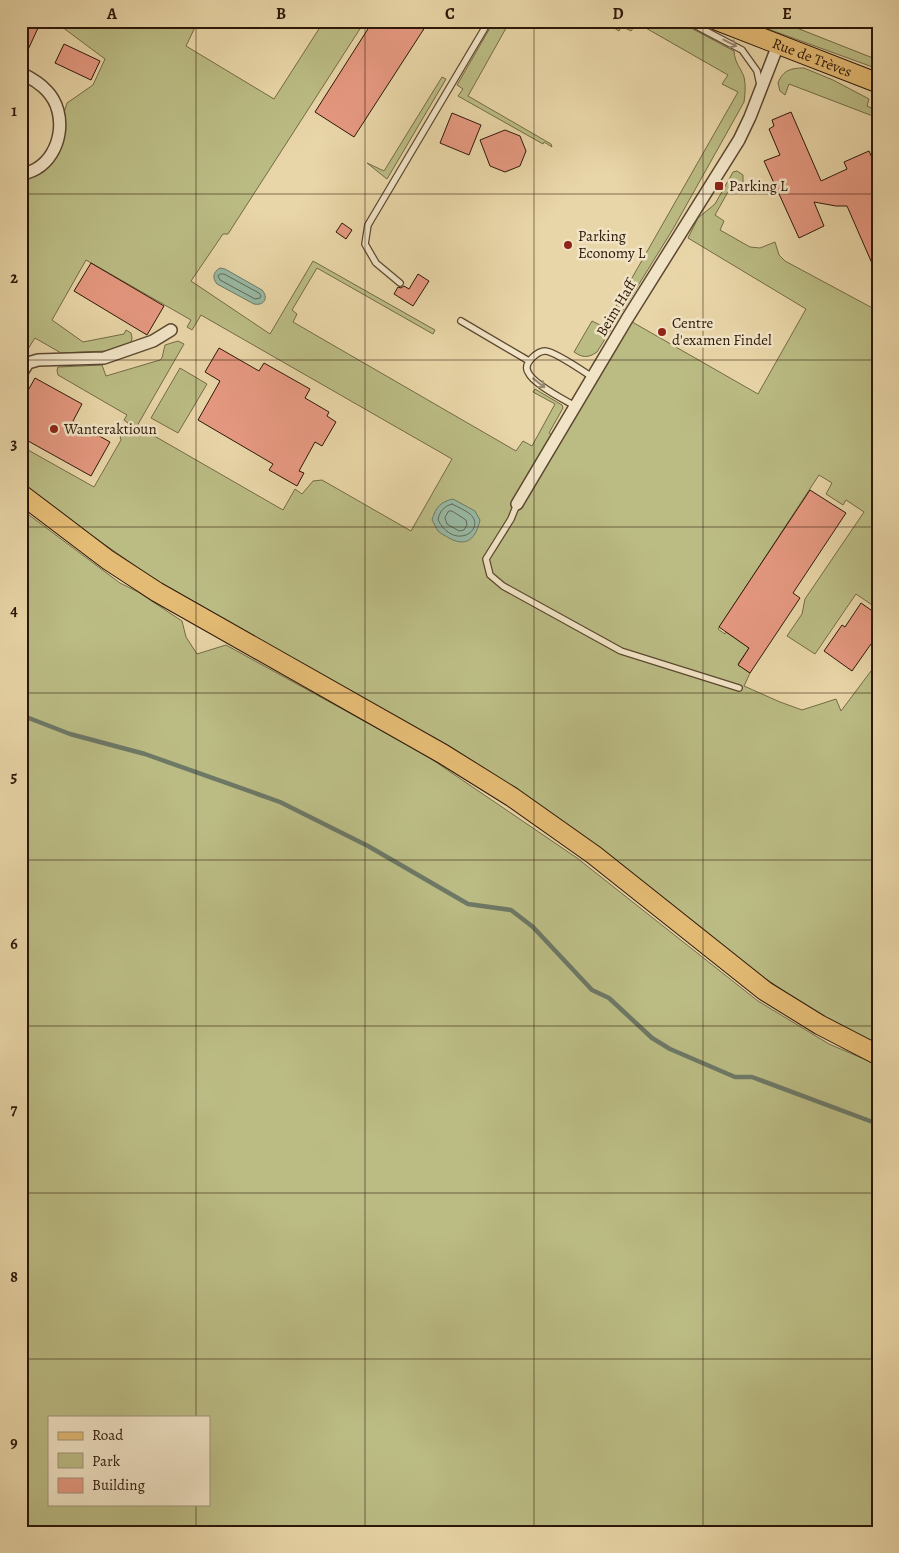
<svg xmlns="http://www.w3.org/2000/svg" width="899" height="1553" font-family="Alegreya,serif">
<rect width="100%" height="100%" fill="#e9d6a8"/>
<filter id="stains"><feTurbulence type="fractalNoise" baseFrequency=".004" numOctaves="4"/><feColorMatrix values="0 0 0 0 .2 0 0 0 0 .09 0 0 0 0 .02 0 0 0 .5 -.17"/></filter>
<radialGradient id="worn" r=".72"><stop offset=".6" stop-color="#630" stop-opacity="0"/><stop offset="1" stop-color="#630" stop-opacity=".3"/></radialGradient>
<path fill="#bbbc84" stroke="#746a46" fill-rule="evenodd" d="M54,21H198L186,46L274,99L324,21H365L228,234H223L191,281L270,334L313,261L435,330L433,334L317,268L292,310L297,314L293,322L516,451L523,441L532,446L555,404L533,392L535,389L562,405L563,408L549,433L556,437L627,319L758,394L806,309L688,238L698,218L715,204L733,172L737,171L743,175V186L734,181L715,215L724,221L720,230L750,247L760,248L775,242L779,255L785,261L878,311V609L856,594L815,654L787,636L802,614L805,599L864,512L846,500L843,505L826,494L832,483L819,475L718,629L725,634L726,632L749,648L738,664L750,673L744,686L780,702L802,710L836,699L841,711L871,671L878,676V1044L860,1036L807,1007L734,957L581,834L426,735L161,584L37,497L21,483V446L94,487L121,440L120,436L128,423L124,420L127,415L58,375L57,370L58,367L102,365L106,376L160,360L162,358L165,345L178,341L184,344L137,426L283,510L295,489L302,494L313,481L322,480L411,531L452,459L201,315L192,330L187,327L191,320L86,260L52,320L83,342L124,334L126,330L131,333L132,338L131,343L106,351L61,353L35,338L21,360V175L50,157L67,103L93,85L105,59Z
M494,21H510L468,96L551,144L552,147L544,142L543,144L458,96L463,89L457,85Z
M603,21H678L734,51C735,64 740,66 744,77C746,85 745,94 744,102L673,229L597,352C588,358 583,358 574,352L592,321L604,327L738,92L722,84L728,75L637,23L631,31L621,26L619,31Z
M746,21H779L878,60V69Z
M804,68L833,80L869,99L867,106L878,111V118L789,84L785,95L780,91L778,83C783,70 791,68 804,68Z
M442,77L446,79L387,179L367,163L384,171Z
M180,368L207,384L178,433L151,418Z
M21,509L120,583L138,592L182,621L186,637L197,654L226,645L424,754L577,858L758,1001L829,1044L878,1065V1532H21ZM49,1417H209V1504H49Z"/>
<path fill="#98b9a4" stroke="#6d7866" d="M220,268L225,269L262,290C269,298 264,306 254,304L217,284C212,278 213,272 220,268Z
M453,499L475,511L480,520C476,538 467,548 449,538C446,536 441,534 438,531C436,528 434,523 432,520C436,507 440,502 453,499Z"/>
<g fill="none" stroke-linecap="round" stroke-linejoin="round">
<path stroke="#626856" stroke-width="1" d="M221,274H224L259,293L261,296L260,298L255,299L220,280L218,276Z
M452,504C458,507 465,510 470,514C487,529 455,552 438,520C439,512 444,506 452,504Z
M449,511H452L466,520L467,525L464,530L459,531L447,524L445,518Z"/>
<path stroke="#6d7866" stroke-width="4.5" d="M21,715L70,734L145,754L280,802L368,846L468,904L511,910L533,927L592,990L609,998L652,1038L670,1049L735,1077H752L878,1124"/>
</g>
<path fill="#e69981" stroke="#2c1708" d="M21,21L38,28L21,65Z
M373,21H429L354,137L315,112Z
M64,44L100,61L91,80L55,63Z
M791,112L821,181L847,169L844,162L869,151L878,171V277L847,206H836L814,202L824,226L799,238L764,161L780,155L769,129L774,126L772,120Z
M452,113L481,125L469,155L440,143Z
M505,130L520,136L526,151L520,166L505,172L490,166L480,140Z
M342,223L352,230L346,239L336,232Z
M91,263L164,306L147,335L74,291Z
M418,274L429,281L413,306L394,294L398,287L401,288L404,286L409,289Z
M219,348L259,371L264,363L310,389L305,398L329,412L327,416L336,422L322,446L315,442L299,471L304,473L297,486L269,470L273,464L198,420L220,381L205,372Z
M35,378L82,404L73,421L110,442L91,476L21,437V403Z
M810,490L846,513L793,593L800,598L750,673L738,665L749,648L719,627Z
M861,603L878,615V649L871,644L852,671L824,651L842,625L845,627Z"/>
<g fill="none" stroke-linecap="round" stroke-linejoin="round">
<g stroke="#5b4730" stroke-width="8">
<path id="lane" d="M687,21L742,50L757,71L760,85
M400,283L376,263L365,244L368,225L489,21
M461,321L529,361
M575,406C563,399 533,384 528,372C525,367 528,362 532,358C535,355 540,351 545,351C554,351 583,371 592,377
M517,504L511,519L486,559L490,575L503,586L621,651L739,688"/>
</g>
<g stroke="#5b4730" stroke-width="14">
<path id="street" d="M21,73C31,78 40,83 47,91C68,113 62,154 36,169C31,172 26,173 21,175
M21,374L28,363L38,360L104,358L153,341L171,330
M517,504L627,319L739,140L750,117L778,45"/>
</g>
<g stroke="#2c1708" stroke-width="21">
<g id="primary">
<path id="s1" d="M718,21L878,83"/>
<path d="M21,494L108,560L157,592L443,754L512,797L594,855L765,991L820,1025L878,1055"/>
</g>
</g>
<use href="#lane" stroke="#f1e4c6" stroke-width="5.5"/>
<use href="#street" stroke="#f1e4c6" stroke-width="11"/>
<use href="#primary" stroke="#e4bb74" stroke-width="19"/>
</g>
<defs><path id="oneway-shaft" d="M-6 0H5M1.5-3L5.5 0L1.5 3" fill="none" stroke-width="1.6" stroke-linecap="round" stroke-linejoin="round" transform="scale(1.25)"/></defs>
<g stroke="#988870">
<use href="#oneway-shaft" transform="translate(730 43) rotate(27)"/>
<use href="#oneway-shaft" transform="translate(539 383) rotate(38)"/>
</g>
<path fill="none" stroke="#2c1708" stroke-width="1" stroke-opacity="0.55" d="M196,21V1417M365,21V1532M534,21V1532M703,21V1532M21,194H878M21,360H878M21,527H878M21,693H878M21,860H878M21,1026H878M21,1193H878M21,1359H878M196,1504V1532"/>
<g fill="#8f2418" stroke="#f1e4c6" stroke-width="2">
<rect x="714" y="181" width="10" height="10" rx="2.5"/>
<circle cx="568" cy="245" r="5"/>
<circle cx="662" cy="332" r="5"/>
<circle cx="54" cy="429" r="5"/>
</g>
<g text-anchor="middle" dominant-baseline="central" stroke-width="5" stroke-linejoin="round" paint-order="stroke">
<g font-size="15" fill="#2c1708" stroke="#f1e4c6">
<text stroke="none"><textPath href="#s1" startOffset="101">Rue de Trèves</textPath></text>
<text transform="translate(616 308) rotate(-59)">Beim Haff</text>
</g>
<g font-size="15" fill="#2c1708" stroke="#f1e4c6" text-anchor="start">
<text x="729" y="186">Parking L</text>
<text x="578" y="236">Parking<tspan x="578" dy="17">Economy L</tspan></text>
<text x="672" y="323">Centre<tspan x="672" dy="17">d'examen Findel</tspan></text>
<text x="64" y="429">Wanteraktioun</text>
</g>
</g>
<rect width="899" height="1553" fill="none" stroke="#e9d6a8" stroke-width="55"/>
<rect x="48" y="1416" width="162" height="90" fill="#f1e4c6" stroke="#a2927a"/>
<rect x="58" y="1432" width="25" height="8" fill="#e4bb74" stroke="#a2927a"/>
<text x="92" y="1440" font-size="15" fill="#2c1708">Road</text>
<rect x="58" y="1453" width="25" height="15" fill="#bbbc84" stroke="#a2927a"/>
<text x="92" y="1466" font-size="15" fill="#2c1708">Park</text>
<rect x="58" y="1478" width="25" height="15" fill="#e69981" stroke="#a2927a"/>
<text x="92" y="1490" font-size="15" fill="#2c1708">Building</text>
<rect x="28" y="28" width="844" height="1498" fill="none" stroke="#2c1708" stroke-width="2"/>
<g font-size="16" text-anchor="middle" font-weight="bold" fill="#2c1708">
<text x="112" y="19">A</text>
<text x="281" y="19">B</text>
<text x="450" y="19">C</text>
<text x="618" y="19">D</text>
<text x="787" y="19">E</text>
<text x="14" y="116">1</text>
<text x="14" y="283">2</text>
<text x="14" y="449">3</text>
<text x="14" y="616">4</text>
<text x="14" y="782">5</text>
<text x="14" y="949">6</text>
<text x="14" y="1115">7</text>
<text x="14" y="1282">8</text>
<text x="14" y="1448">9</text>
</g>
<rect width="100%" height="100%" filter="url(#stains)"/>
<rect width="100%" height="100%" fill="url(#worn)"/>
</svg>
